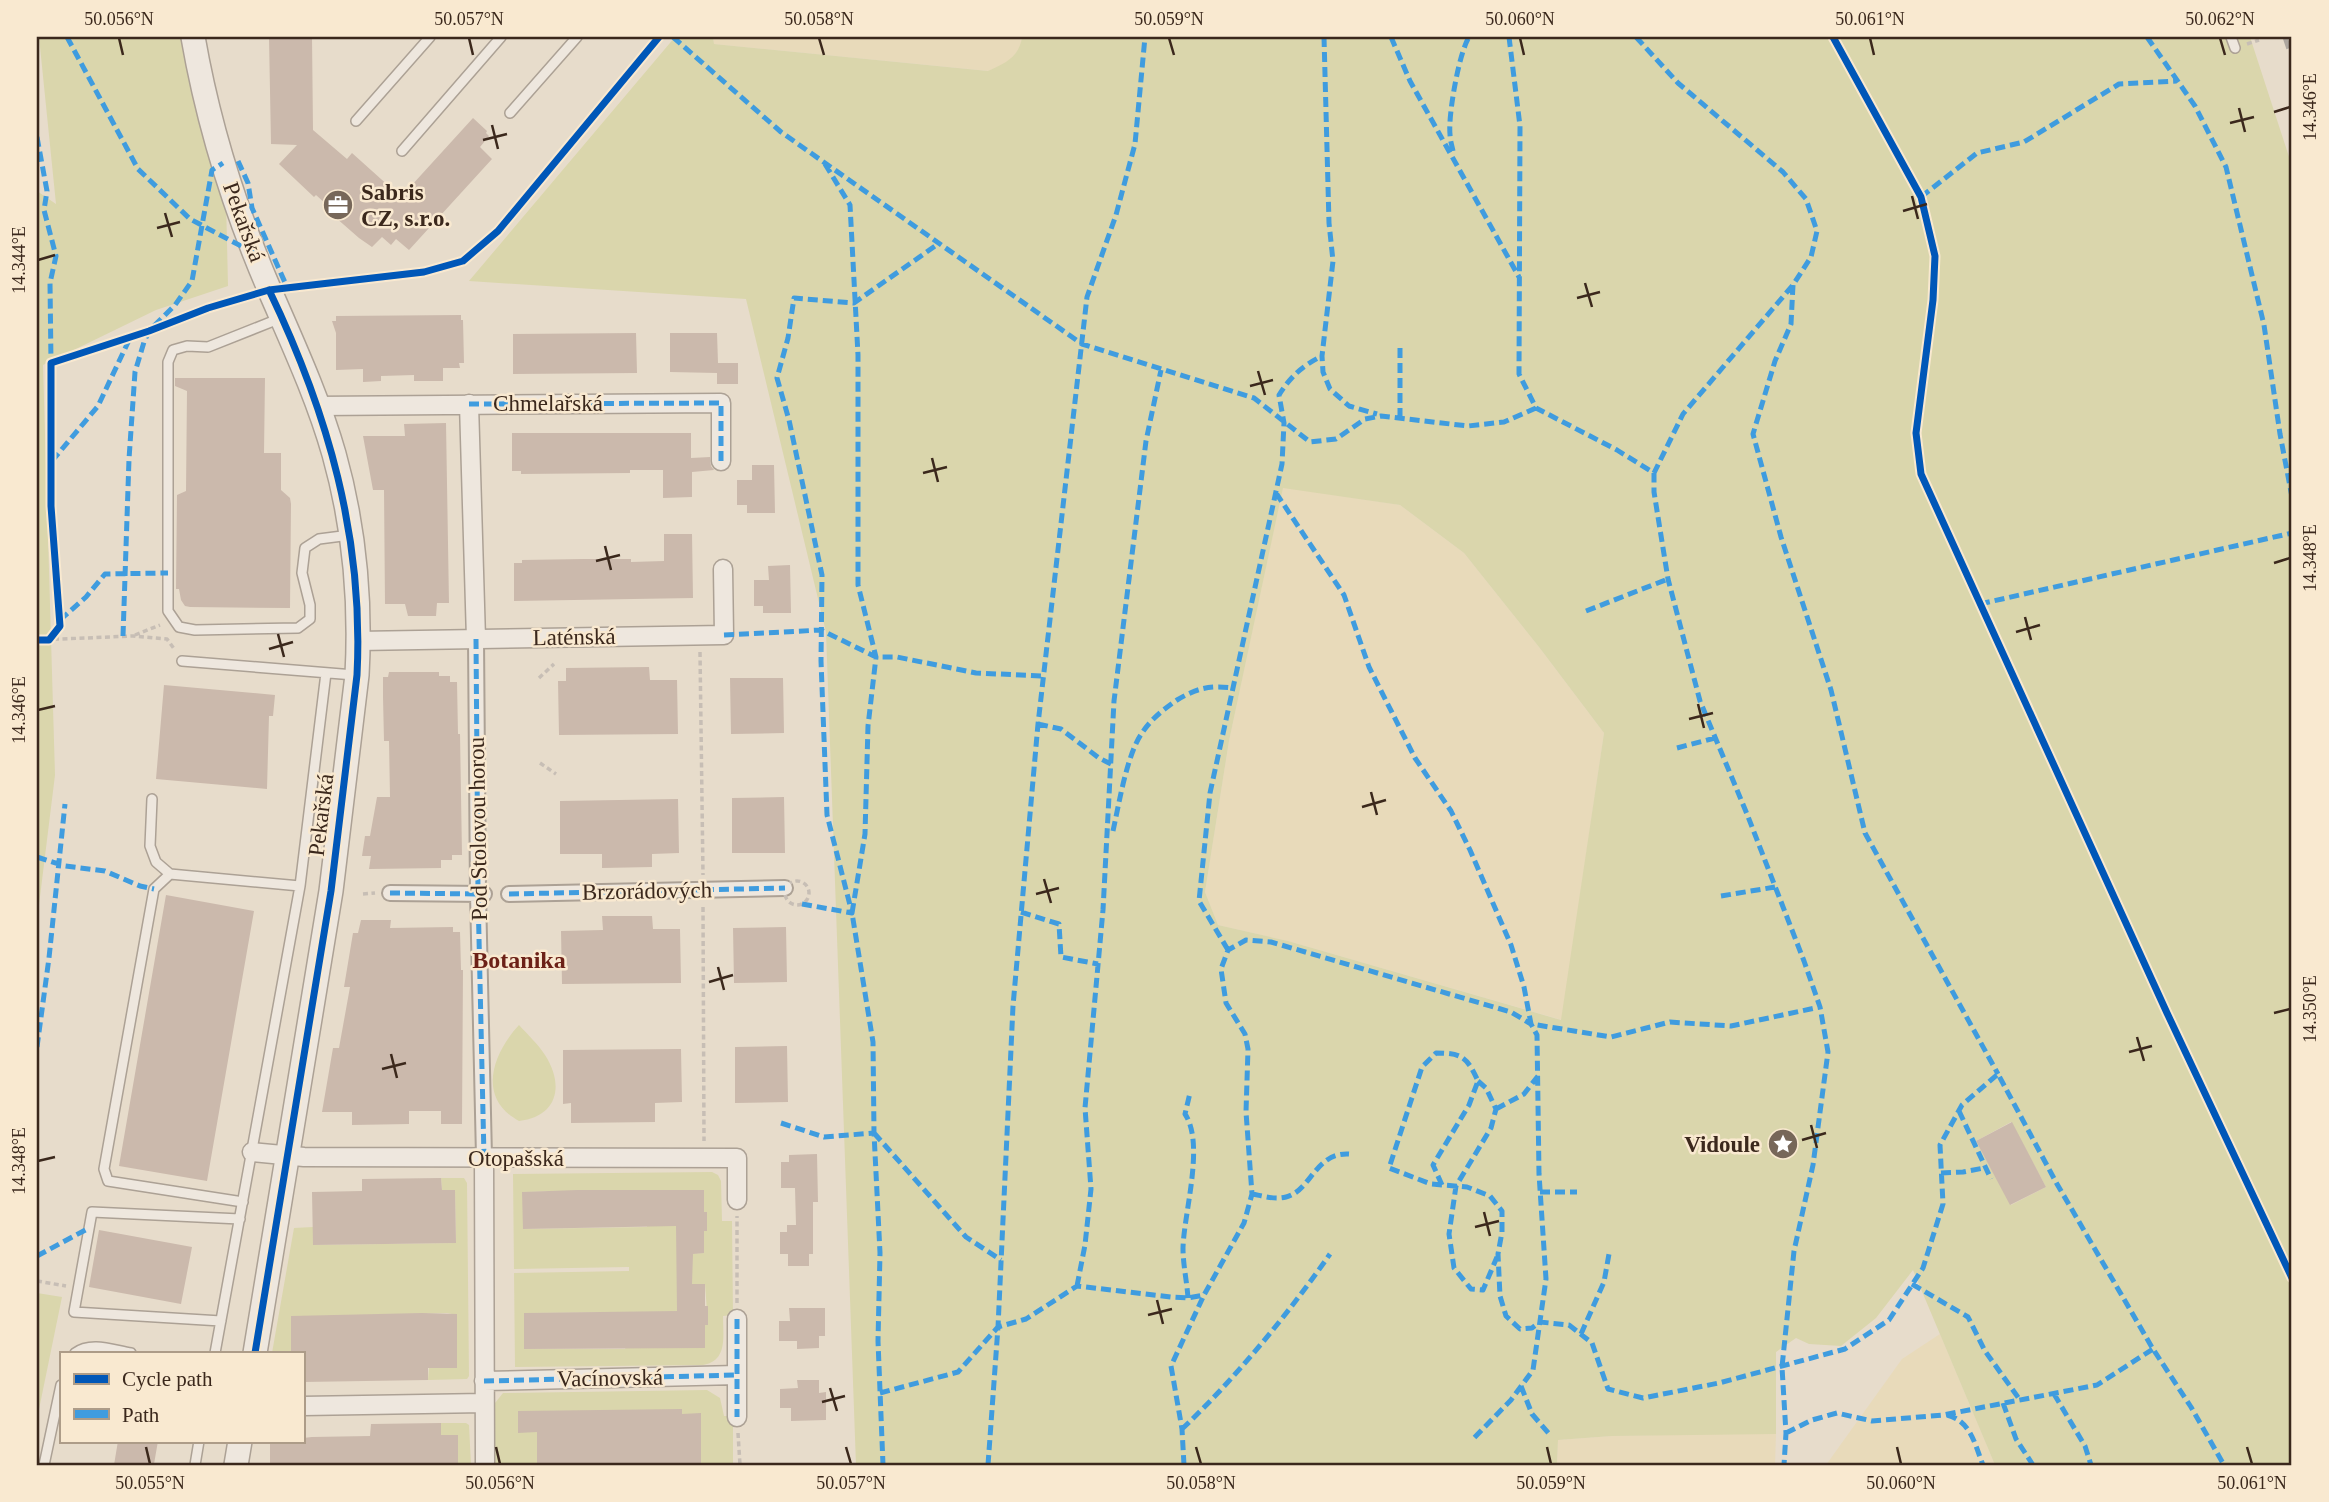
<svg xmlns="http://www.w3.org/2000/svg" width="2329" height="1502" font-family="Georgia,serif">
<rect width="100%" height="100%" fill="#e7dccb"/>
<path fill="#e8daba" d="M713,37H1022L1020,48L1010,61L989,71L714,44Z
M1283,487L1400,505L1464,553L1539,647L1604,733L1562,1020L1288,941L1218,925L1205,892L1229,741Z
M1940,1334L1995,1465H1826L1902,1359Z
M1700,1434H1776L1775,1465H1557L1558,1440L1612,1436Z"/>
<path fill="#dad6ac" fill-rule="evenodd" d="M39,37H182L191,91L226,199L228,286L156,310L43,365L55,775L37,921V191L56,204Z
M675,37H713L714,44L988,71C1006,63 1019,57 1022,37H2250L2292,166V1465H1995L1913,1270L1876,1318L1841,1346L1809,1344L1796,1338L1776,1352V1434L1612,1436L1558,1440L1557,1465H856L826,632L746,299L469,281ZM1283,488L1400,505L1464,553L1539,647L1604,733L1561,1020L1288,941L1218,925L1205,892L1229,741ZM2011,1122L2046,1187L2011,1205L1976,1141Z
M519,1025C528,1035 538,1044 545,1055C565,1086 557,1117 519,1121C476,1098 493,1053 519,1025Z
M712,1172L718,1175L721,1181L722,1221H732L733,1315L723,1316C723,1336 728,1361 703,1365L515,1367L514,1273L629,1271V1267L514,1269L513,1174ZM617,1190L647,1191V1227L523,1229V1192ZM676,1190H704V1212H707V1231H704V1253L677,1254ZM677,1279H691L692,1284H705L708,1325H705V1348L677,1347ZM648,1312L625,1349H524V1313Z
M441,1178H464L467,1183L469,1376L467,1379L428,1380L429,1367H457V1315L447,1313L291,1317V1353H272L294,1228L313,1227L314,1245L456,1243L455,1190H442Z
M37,1293L62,1297L37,1419Z
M707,1390L720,1398L724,1416H733V1465H495V1403L503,1393Z
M441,1423H466L469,1425L471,1465H458V1435H441Z"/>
<path fill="#cbb9ac" d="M269,37H312L313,130L347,159L352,153L401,197L473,118L487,131L486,133L489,136L480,147L492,159L409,250L396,239L391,245L382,237L372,247L359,238L335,217L337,214L316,195L314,197L279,164L297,145L271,144Z
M461,315V320H463L464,363H459L460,368H443V381H414V375L381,376V381L363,382V369L336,370V333L332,321H336V316Z
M636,333L637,373L513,374V334Z
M670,333H717L718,363H738V384H717V373L670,372Z
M175,378H265L264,453H281V490L290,498L291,504L290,608L190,607L185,606L181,600L179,589H176L177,495L186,491L187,391L175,386Z
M446,423L449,603H437L436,616H408L405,604H385L384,490H373L363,436H405L404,424Z
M512,433H691V458L710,457L711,466L714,470L692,472V497L663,498V470H630V473L521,474V471H512Z
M752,465H774L775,513H747V505H737V480H752Z
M664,534H692L693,598L514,601V563H522V560L584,559H631V562L664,561Z
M790,565L791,613H763V606H754V580H769L768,566Z
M649,667L650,680H677L678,734L559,735L558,681H566V668Z
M389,672H439V676H450V682H457L458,734H460L462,855H452V860H441V868L369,869L371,856H362L365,836H370L377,797H390L389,741H384L383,697V677H388Z
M730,678H783L784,733L731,734Z
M164,685L275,695L273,716H269L267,789L156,779Z
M784,797L785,853H732V798Z
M678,799L679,853L652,854V867L602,868V854H560V801Z
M166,895L254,911L207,1181L119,1166Z
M602,916H652L653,929H680L681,983L562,984L561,931L603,930Z
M361,920H391L390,928L453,927V932H460L461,970H463L462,1124H441V1111H409V1124L352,1125V1112H322L333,1048H339L350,987H344L353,933H358Z
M786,927L787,982L734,983L733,928Z
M787,1046L788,1102L735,1103V1047Z
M681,1049L682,1102L655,1103V1122L571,1123V1103L563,1104V1050Z
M2012,1122L2046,1187L2010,1205L1976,1141Z
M817,1154L818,1202H813V1254H809V1266H788V1254H780V1232H787V1225H796L795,1188H781V1162H789V1155Z
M441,1178L442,1190H455L456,1243L313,1245L312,1192L362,1191V1179Z
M577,1190H704V1212H707V1231H704V1253L693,1254L692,1284H705V1306H708V1325H705V1348L524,1349V1313L677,1311L676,1226L523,1229L522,1192Z
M99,1230L192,1247L181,1304L89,1287Z
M789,1308H825V1336H819V1348L797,1349V1341H779V1321H790Z
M422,1313L457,1314V1368H428V1380L303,1382V1353H291V1316Z
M797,1380H819V1393L826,1392V1420L791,1421V1408H780V1389L798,1388Z
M682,1409V1414L701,1413V1465H537V1432L518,1433V1411Z
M441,1423V1435H458V1465H270V1441H303V1438L312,1437L370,1436L371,1424Z
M118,1441H158L154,1464L114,1465Z"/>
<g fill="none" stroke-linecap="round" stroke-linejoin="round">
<g stroke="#aca195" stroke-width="12">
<path id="service" d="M2231,37L2235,48
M510,113L577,37
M356,121L430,37
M402,151L501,37
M281,318L208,347L187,346L173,350L168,362V611L179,627L195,630L298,628L310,619V605L302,573L305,548L319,539L350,535
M182,661L354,675
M152,799L150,846L156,862L170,874L300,886
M170,874L154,889L104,1169L108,1181L243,1202
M221,1321L74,1312L92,1212L240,1219
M75,1353C91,1341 113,1350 131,1353
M215,1353L300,886L326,673
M44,1465L61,1385
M195,1465L199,1441"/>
</g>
<g stroke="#aca195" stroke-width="18">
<path id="pedestrian" d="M476,639L478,894L484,1157
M390,893L484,894
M509,894L785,888"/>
</g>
<g stroke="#aca195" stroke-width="21">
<path id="minor" d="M469,404L476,639
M317,406L721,403V461
M358,641L724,635L723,569
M252,1152L304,1157L737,1158V1200
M484,1157L485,1465
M737,1319V1417
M484,1381L737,1375
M303,1406L484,1403"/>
</g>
<g stroke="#aca195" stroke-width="26">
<path id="tertiary" d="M193,37C208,123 235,210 270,291C293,344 318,398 334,454C354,525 361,602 357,675L331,891L255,1353
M236,1465L240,1441"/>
</g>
<path stroke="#c7beb5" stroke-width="3.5" stroke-dasharray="5 3.5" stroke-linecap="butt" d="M2247,44L2259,40
M135,635L160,625
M51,638L60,626L51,506
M37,640L133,636L167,639L175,650
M700,652L703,875
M539,678L554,664
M540,763L556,774
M785 893a12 12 0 1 1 24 0a12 12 0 1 1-24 0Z
M363,894L375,893
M703,907L704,1141
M37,1281L66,1286
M737,1303V1216
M738,1433L740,1465"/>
<use href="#service" stroke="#eee7de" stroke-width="9"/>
<use href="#pedestrian" stroke="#eee7de" stroke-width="14"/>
<use href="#minor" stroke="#eee7de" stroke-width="18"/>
<use href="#tertiary" stroke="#eee7de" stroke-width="23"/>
<path stroke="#ada69e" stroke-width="5" stroke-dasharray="12 12" stroke-linecap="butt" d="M2285,37L2292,58"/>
<path stroke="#3f9cdf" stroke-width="5" stroke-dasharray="10 5" stroke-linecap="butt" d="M67,37L138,169L190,219L256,254
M673,37L781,132L1082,344L1254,398L1310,442L1336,439L1365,419L1381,416L1468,426L1504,422L1536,408
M1324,37L1329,223L1333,261L1322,356L1323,372L1330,389L1349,406L1377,414
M1391,37L1410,81L1519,277
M1509,37L1520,126L1519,374L1536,408L1617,450L1654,473V492L1668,579L1700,701L1747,814L1804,961L1820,1007L1828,1052L1813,1165L1794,1251L1782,1367L1786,1433L1784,1465
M1636,37L1678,83L1783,172L1806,199L1817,231L1811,257L1793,285L1683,414L1654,473
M2147,37L2195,106L2226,167L2264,325L2280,434L2292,497
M37,137L47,191L44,210L56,256L50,283L51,363
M1453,151C1452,146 1450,140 1450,134C1448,115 1459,53 1469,37
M238,161L248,183L252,208L287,287
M825,164L850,205L858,355V585L876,657L868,726L865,834L852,913L873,1042L874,1133L880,1253L878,1341L883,1465
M1921,197L1977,153L2024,142L2119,84L2177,81
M1793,285L1791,324L1775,361L1753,434L1781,537L1831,690L1865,833L1998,1074
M469,404L721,403V461
M1400,418V348
M52,461L98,406L130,338
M1276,493L1344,595L1369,667L1415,758L1451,811L1470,850L1511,945L1524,987L1531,1024L1611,1037L1670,1022L1731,1026L1820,1007
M1980,604L2292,533
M1586,611L1668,579
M60,620L86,597L105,574L168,573
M724,635L821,630L876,657H897L976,673L1043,676
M123,636L129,459L135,372L144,342L149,331L175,305L192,281L212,170L223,163
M476,639L478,894L484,1157
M1038,724L1061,729L1099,758L1111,764
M1677,748L1715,738
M1113,831C1119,804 1127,754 1142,733C1151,719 1164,709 1177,700C1197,688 1210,685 1233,688
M37,857L65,866L105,871L140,886L154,889
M390,893L484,894
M509,894L785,888
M1721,896L1775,887
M802,904L852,913L827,815L821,661L822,575L789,420L777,378L788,338L794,298L854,303L938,244
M1021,912L1059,924L1061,957L1098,964
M1228,950L1199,901L1210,793L1282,464L1284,423L1279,395C1291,376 1302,366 1322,356
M37,1047L49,958L65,804
M1478,1081L1486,1088L1496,1109L1491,1128L1456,1186L1449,1234L1454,1268L1471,1289L1483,1290L1497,1257
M1496,1109L1524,1094L1538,1076
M1959,1111L1991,1179
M781,1123L824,1137L874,1133
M874,1133L966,1237L1001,1260
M1941,1173L1963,1172L1984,1168
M1442,1185L1433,1165L1469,1105L1478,1081C1467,1057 1462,1053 1436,1053L1422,1067L1389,1168L1431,1184L1467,1187L1490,1196L1502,1211V1232L1498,1254L1500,1296L1506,1316L1520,1329L1532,1328L1540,1322L1569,1325L1592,1343L1608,1389L1643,1398L1719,1383L1845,1349L1889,1320L1923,1268L1943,1204L1940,1145L1962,1105L1998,1074L2057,1184L2153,1349L2191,1407L2224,1465
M1540,1192H1577
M1252,1194C1263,1196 1275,1200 1286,1197C1311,1191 1315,1152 1349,1154
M37,1256L89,1228
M1912,1284L1968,1317L1985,1351L2020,1400
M1077,1286L1085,1245L1091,1189L1085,1108L1103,910L1114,701L1146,441L1161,370
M1188,1298C1187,1282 1183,1265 1183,1248C1184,1212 1205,1144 1185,1114L1190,1093
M737,1319V1417
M1581,1334L1604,1282L1609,1254
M484,1381L737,1375
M1521,1386L1532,1414L1551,1436
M880,1393L958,1372L998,1327L1026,1319L1077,1286L1171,1297L1188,1298L1204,1295L1244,1223L1252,1194L1246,1112L1248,1049L1245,1034L1226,1003L1221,969L1228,950L1246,940L1271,942L1511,1012L1531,1024L1537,1035L1539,1174L1546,1279L1533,1370L1511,1400L1474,1438
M2054,1394L2085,1446L2091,1465
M2003,1403L2016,1439L2033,1465
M1947,1415C1971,1421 1975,1445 1983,1465
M1182,1429C1234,1380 1289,1313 1330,1254
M1786,1433L1812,1420L1837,1413L1872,1421L1943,1415L2097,1385L2153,1349
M988,1465L998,1327L1013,1006L1038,724L1087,297L1116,215L1135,144L1145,37
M1184,1465L1182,1429L1171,1366L1204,1295"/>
<g stroke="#f9e9d0" stroke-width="11">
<path id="cycleway" d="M1833,37L1921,197L1935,256L1933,300L1916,433L1921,474L2167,1013L2292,1278
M37,640H49L60,626L51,506V363L149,331L208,308L269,290L424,272L463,261L498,231L659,37
M255,1353L331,891L357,675C364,538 328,413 269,290"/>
</g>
<use href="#cycleway" stroke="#0057b8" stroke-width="7"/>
</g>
<path fill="none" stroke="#3b281c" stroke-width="2.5" d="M119,38L123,55M469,38L473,55M819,38L824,55M1169,38L1174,55M1520,38L1524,55M1870,38L1874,55M2220,38L2225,55M2239,108L2245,132M2274,112L2290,107M2230,123L2254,117M492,125L498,149M483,140L507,134M1912,196L1918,219M1903,211L1927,204M165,213L172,237M157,228L180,222M38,260L55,255M1585,283L1592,307M1577,298L1600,292M1258,371L1265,395M1250,386L1273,380M932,458L938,482M923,473L947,467M605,546L611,570M596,561L620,555M2274,563L2290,558M2025,617L2031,640M2016,632L2040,625M278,634L284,657M269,649L293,642M1698,704L1704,728M38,710L55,706M1689,719L1713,713M1371,792L1377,815M1362,807L1386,800M1044,879L1051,903M1036,894L1059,888M718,967L724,990M709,982L733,975M2274,1013L2290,1009M2137,1037L2144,1061M2129,1052L2152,1046M391,1054L397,1078M382,1069L406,1063M1811,1125L1817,1148M1802,1140L1826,1133M38,1161L55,1157M1484,1212L1490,1236M1475,1227L1499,1221M1157,1300L1163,1324M1148,1315L1172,1309M830,1388L837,1411M822,1402L845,1396M146,1447L150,1464M496,1447L500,1464M846,1447L851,1464M1196,1447L1201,1464M1547,1447L1551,1464M1897,1447L1901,1464M2247,1447L2252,1464"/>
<defs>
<g id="office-disc" transform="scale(1.575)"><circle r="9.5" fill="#776759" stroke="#f9e9d0"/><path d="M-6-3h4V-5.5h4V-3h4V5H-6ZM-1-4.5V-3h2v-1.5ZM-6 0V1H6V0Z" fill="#fff"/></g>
<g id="sight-disc" transform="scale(1.575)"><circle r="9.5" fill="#776759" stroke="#f9e9d0"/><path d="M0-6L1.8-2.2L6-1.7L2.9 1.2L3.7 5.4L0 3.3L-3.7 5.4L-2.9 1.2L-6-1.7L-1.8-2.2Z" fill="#fff"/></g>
</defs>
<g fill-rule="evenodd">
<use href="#office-disc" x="338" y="205"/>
<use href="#sight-disc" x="1783" y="1144"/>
</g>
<g text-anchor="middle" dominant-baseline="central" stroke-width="5" stroke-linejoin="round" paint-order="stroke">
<g font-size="23" font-weight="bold" fill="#3b281c" stroke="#f9e9d0" text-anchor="start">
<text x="361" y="192">Sabris<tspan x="361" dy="26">CZ, s.r.o.</tspan></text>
<text x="1760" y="1144" text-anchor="end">Vidoule</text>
</g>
<g font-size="23" fill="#3b281c" stroke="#f9e9d0">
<text transform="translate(244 222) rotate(70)">Pekařská</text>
<text x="548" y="403">Chmelařská</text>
<text transform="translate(574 637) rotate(-1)">Laténská</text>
<text transform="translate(321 815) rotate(-83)">Pekařská</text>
<text transform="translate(478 829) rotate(-91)">Pod Stolovou horou</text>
<text transform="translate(647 891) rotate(-1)">Brzorádových</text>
<text x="516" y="1158">Otopašská</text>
<text transform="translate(610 1378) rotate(-1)">Vacínovská</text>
</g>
<g font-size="24" font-weight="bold" fill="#6c2117" stroke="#f9e9d0">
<text x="519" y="960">Botanika</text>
</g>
</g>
<rect width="2329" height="1502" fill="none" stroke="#f9e9d0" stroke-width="77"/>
<rect x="60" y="1352" width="245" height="91" fill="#f9e9d0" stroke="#ad9c88" stroke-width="2"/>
<rect x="74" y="1374" width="35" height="10" fill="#0057b8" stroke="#ad9c88" stroke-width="2"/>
<text x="122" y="1386" font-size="21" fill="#3b281c">Cycle path</text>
<rect x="74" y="1409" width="35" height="10" fill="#3f9cdf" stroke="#ad9c88" stroke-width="2"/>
<text x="122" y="1422" font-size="21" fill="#3b281c">Path</text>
<rect x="38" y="38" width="2252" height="1426" fill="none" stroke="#3b281c" stroke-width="2.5"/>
<g font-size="18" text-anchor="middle" fill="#3b281c">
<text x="119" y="25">50.056°N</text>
<text x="469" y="25">50.057°N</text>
<text x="819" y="25">50.058°N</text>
<text x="1169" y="25">50.059°N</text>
<text x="1520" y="25">50.060°N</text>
<text x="1870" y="25">50.061°N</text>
<text x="2220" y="25">50.062°N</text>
<text transform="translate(2310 107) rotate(-90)" y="6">14.346°E</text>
<text transform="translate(19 260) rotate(-90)" y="6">14.344°E</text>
<text transform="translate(2310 558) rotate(-90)" y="6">14.348°E</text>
<text transform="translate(19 710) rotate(-90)" y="6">14.346°E</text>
<text transform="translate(2310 1009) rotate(-90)" y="6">14.350°E</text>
<text transform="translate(19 1161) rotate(-90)" y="6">14.348°E</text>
<text x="150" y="1489">50.055°N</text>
<text x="500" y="1489">50.056°N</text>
<text x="851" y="1489">50.057°N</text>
<text x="1201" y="1489">50.058°N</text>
<text x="1551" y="1489">50.059°N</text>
<text x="1901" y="1489">50.060°N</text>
<text x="2252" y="1489">50.061°N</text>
</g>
</svg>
